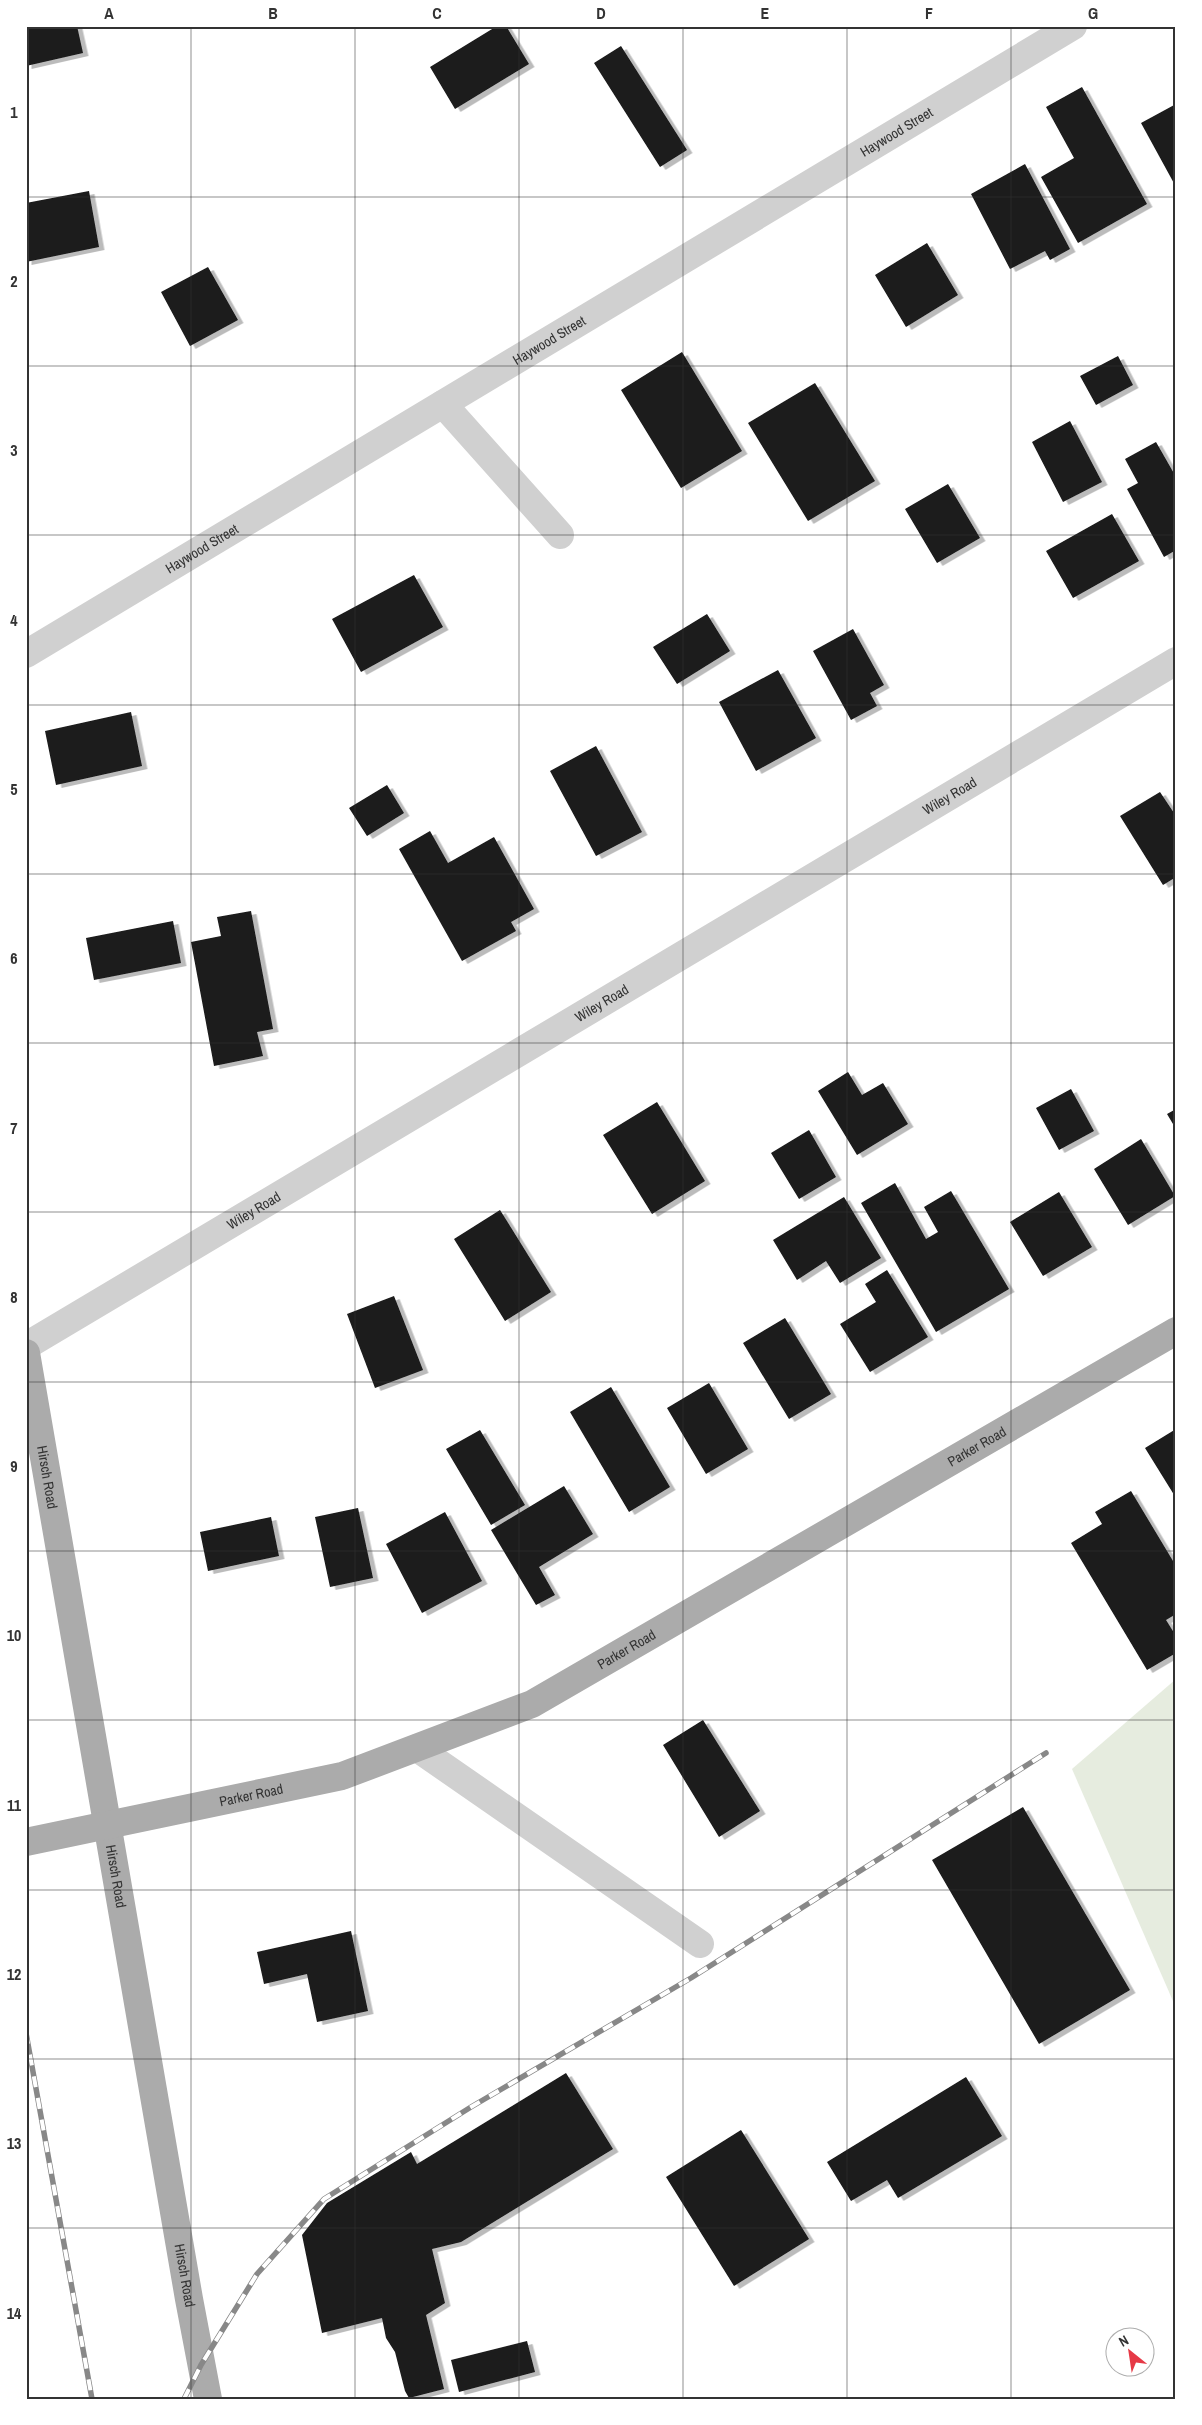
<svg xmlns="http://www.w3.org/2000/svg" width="1202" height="2425" font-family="'Archivo Narrow',sans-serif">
<defs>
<filter id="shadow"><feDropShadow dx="5.5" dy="3" stdDeviation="0" flood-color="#0004"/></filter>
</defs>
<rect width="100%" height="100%" fill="#fff"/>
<path fill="#e6ecdf" d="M1176,1679V2008L1072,1769Z"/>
<path fill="#1a1a1a" filter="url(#shadow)" d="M26,26H77L83,53L26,66Z
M497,26H506L529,64L455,109L430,67Z
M621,46L687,150L660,167L594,63Z
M1082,87L1147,204L1078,243L1041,177L1074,158L1046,107Z
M1176,104V187L1141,123Z
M1025,164L1070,249L1050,260L1045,251L1010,269L971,194Z
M89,191L99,247L26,262V203Z
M927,243L958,295L906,327L875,275Z
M208,267L238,320L190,346L161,292Z
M682,352L742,451L681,488L621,390Z
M1118,356L1133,385L1096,405L1080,376Z
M815,383L875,481L808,521L748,423Z
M1070,421L1102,482L1063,502L1032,442Z
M1156,442L1176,477V550L1164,557L1127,489L1138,483L1125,459Z
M948,484L980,538L937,563L905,509Z
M1112,514L1139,561L1073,598L1046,551Z
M414,575L443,627L361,672L332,619Z
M707,614L730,651L677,684L653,647Z
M853,629L884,685L870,693L877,706L851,720L813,651Z
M778,670L816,738L756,771L719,702Z
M131,712L142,766L56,785L45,731Z
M596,746L642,832L596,856L550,771Z
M387,785L404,813L367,836L349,808Z
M1160,792L1176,816V877L1163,885L1120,816Z
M430,831L448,863L494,837L534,909L511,922L516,931L462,961L399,849Z
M251,911L273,1029L257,1032L263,1056L214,1066L191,942L221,936L217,917Z
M173,921L181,963L94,980L86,938Z
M848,1072L862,1095L883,1083L908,1124L857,1155L818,1091Z
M1071,1089L1094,1131L1059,1150L1036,1108Z
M657,1102L705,1181L652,1214L603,1135Z
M1176,1109V1129L1167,1114Z
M809,1130L836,1177L799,1199L771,1153Z
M1141,1139L1175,1196L1128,1225L1094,1169Z
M895,1183L926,1239L938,1232L924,1207L951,1191L1009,1289L936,1332L861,1203Z
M1059,1192L1092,1247L1043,1276L1010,1222Z
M844,1197L881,1258L840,1283L826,1261L797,1280L773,1240Z
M500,1210L551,1292L505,1321L454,1239Z
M887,1270L928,1337L870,1372L840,1324L876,1302L865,1284Z
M394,1296L423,1370L375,1388L347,1314Z
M785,1318L831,1394L789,1419L743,1343Z
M709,1383L748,1449L706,1474L667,1408Z
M611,1387L670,1487L629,1512L570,1412Z
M1176,1429V1498L1145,1448Z
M480,1430L525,1505L491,1525L446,1449Z
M564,1486L593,1534L539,1567L555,1595L536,1605L491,1530Z
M1131,1491L1176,1566V1614L1166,1620L1176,1636V1653L1147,1670L1071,1543L1102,1524L1095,1512Z
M358,1508L373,1578L330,1587L315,1517Z
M445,1512L482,1581L422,1613L386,1544Z
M271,1517L279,1556L208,1571L200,1532Z
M703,1720L760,1811L719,1837L663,1745Z
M1023,1807L1130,1990L1039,2044L932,1860Z
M351,1931L368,2011L317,2022L307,1974L264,1984L257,1952Z
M566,2073L613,2149L461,2242L432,2249L445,2303L426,2315L444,2389L409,2398L405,2391L395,2352L386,2338L382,2318L322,2333L302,2235L327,2203L411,2152L417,2164Z
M966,2077L1002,2136L898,2198L887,2180L851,2201L827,2162Z
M741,2130L809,2239L734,2286L666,2177Z
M527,2341L535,2372L459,2392L451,2360Z"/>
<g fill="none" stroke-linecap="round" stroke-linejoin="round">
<g stroke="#d0d0d0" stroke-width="28">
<path d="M443,404L560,535"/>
<path id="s1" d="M26,654L1073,26"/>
<path id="s2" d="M26,1346L1176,661"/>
<path d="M417,1748L700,1944"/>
</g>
<g stroke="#ababab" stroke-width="28">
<path id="s3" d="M26,1353L189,2299L208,2399"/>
<path id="s4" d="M26,1842L342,1776L532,1704L1176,1331"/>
</g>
<g stroke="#888" stroke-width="5.5">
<path id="rail" d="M26,2033L92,2399
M184,2399L201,2365L257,2274L324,2199L471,2107L691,1978L1046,1753"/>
</g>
<use href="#rail" stroke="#fff" stroke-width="4" stroke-dasharray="11" stroke-linecap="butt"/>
</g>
<path fill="none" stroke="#333" stroke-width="1" stroke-opacity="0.55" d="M191,26V2399M355,26V2399M519,26V2399M683,26V2399M847,26V2399M1011,26V2399M26,197H1176M26,366H1176M26,535H1176M26,705H1176M26,874H1176M26,1043H1176M26,1212H1176M26,1382H1176M26,1551H1176M26,1720H1176M26,1890H1176M26,2059H1176M26,2228H1176"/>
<g text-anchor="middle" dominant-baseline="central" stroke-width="5" stroke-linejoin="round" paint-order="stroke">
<g font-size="14" fill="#333" stroke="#fff">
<text stroke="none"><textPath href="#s1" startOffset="1015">Haywood Street</textPath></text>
<text stroke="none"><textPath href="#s1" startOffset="610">Haywood Street</textPath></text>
<text stroke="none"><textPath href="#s1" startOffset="205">Haywood Street</textPath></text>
<text stroke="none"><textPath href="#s2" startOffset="1075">Wiley Road</textPath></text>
<text stroke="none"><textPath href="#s2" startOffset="670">Wiley Road</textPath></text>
<text stroke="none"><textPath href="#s2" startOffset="265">Wiley Road</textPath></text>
<text stroke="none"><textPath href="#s4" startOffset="1040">Parker Road</textPath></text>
<text stroke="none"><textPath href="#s3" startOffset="126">Hirsch Road</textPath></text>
<text stroke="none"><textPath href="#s4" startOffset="635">Parker Road</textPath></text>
<text stroke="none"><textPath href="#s4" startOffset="230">Parker Road</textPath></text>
<text stroke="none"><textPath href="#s3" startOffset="531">Hirsch Road</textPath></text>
<text stroke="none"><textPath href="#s3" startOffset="936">Hirsch Road</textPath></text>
</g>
</g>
<rect width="1202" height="2425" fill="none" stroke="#ffffff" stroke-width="55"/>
<g transform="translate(1130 2352) rotate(330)"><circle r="24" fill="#ffffff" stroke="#adadad"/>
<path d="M0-4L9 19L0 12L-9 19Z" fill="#e63946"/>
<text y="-8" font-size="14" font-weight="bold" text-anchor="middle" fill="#333333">N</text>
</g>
<rect x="28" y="28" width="1146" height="2370" fill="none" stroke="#333" stroke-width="2"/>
<g font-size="16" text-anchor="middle" font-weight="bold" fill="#333">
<text x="109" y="19">A</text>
<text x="273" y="19">B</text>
<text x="437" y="19">C</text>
<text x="601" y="19">D</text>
<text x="765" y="19">E</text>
<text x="929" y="19">F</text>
<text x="1093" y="19">G</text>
<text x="14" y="118">1</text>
<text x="14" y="287">2</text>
<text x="14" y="456">3</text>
<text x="14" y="626">4</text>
<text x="14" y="795">5</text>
<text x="14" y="964">6</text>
<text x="14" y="1134">7</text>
<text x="14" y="1303">8</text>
<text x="14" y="1472">9</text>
<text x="14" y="1641">10</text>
<text x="14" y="1811">11</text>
<text x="14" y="1980">12</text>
<text x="14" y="2149">13</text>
<text x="14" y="2319">14</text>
</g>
</svg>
